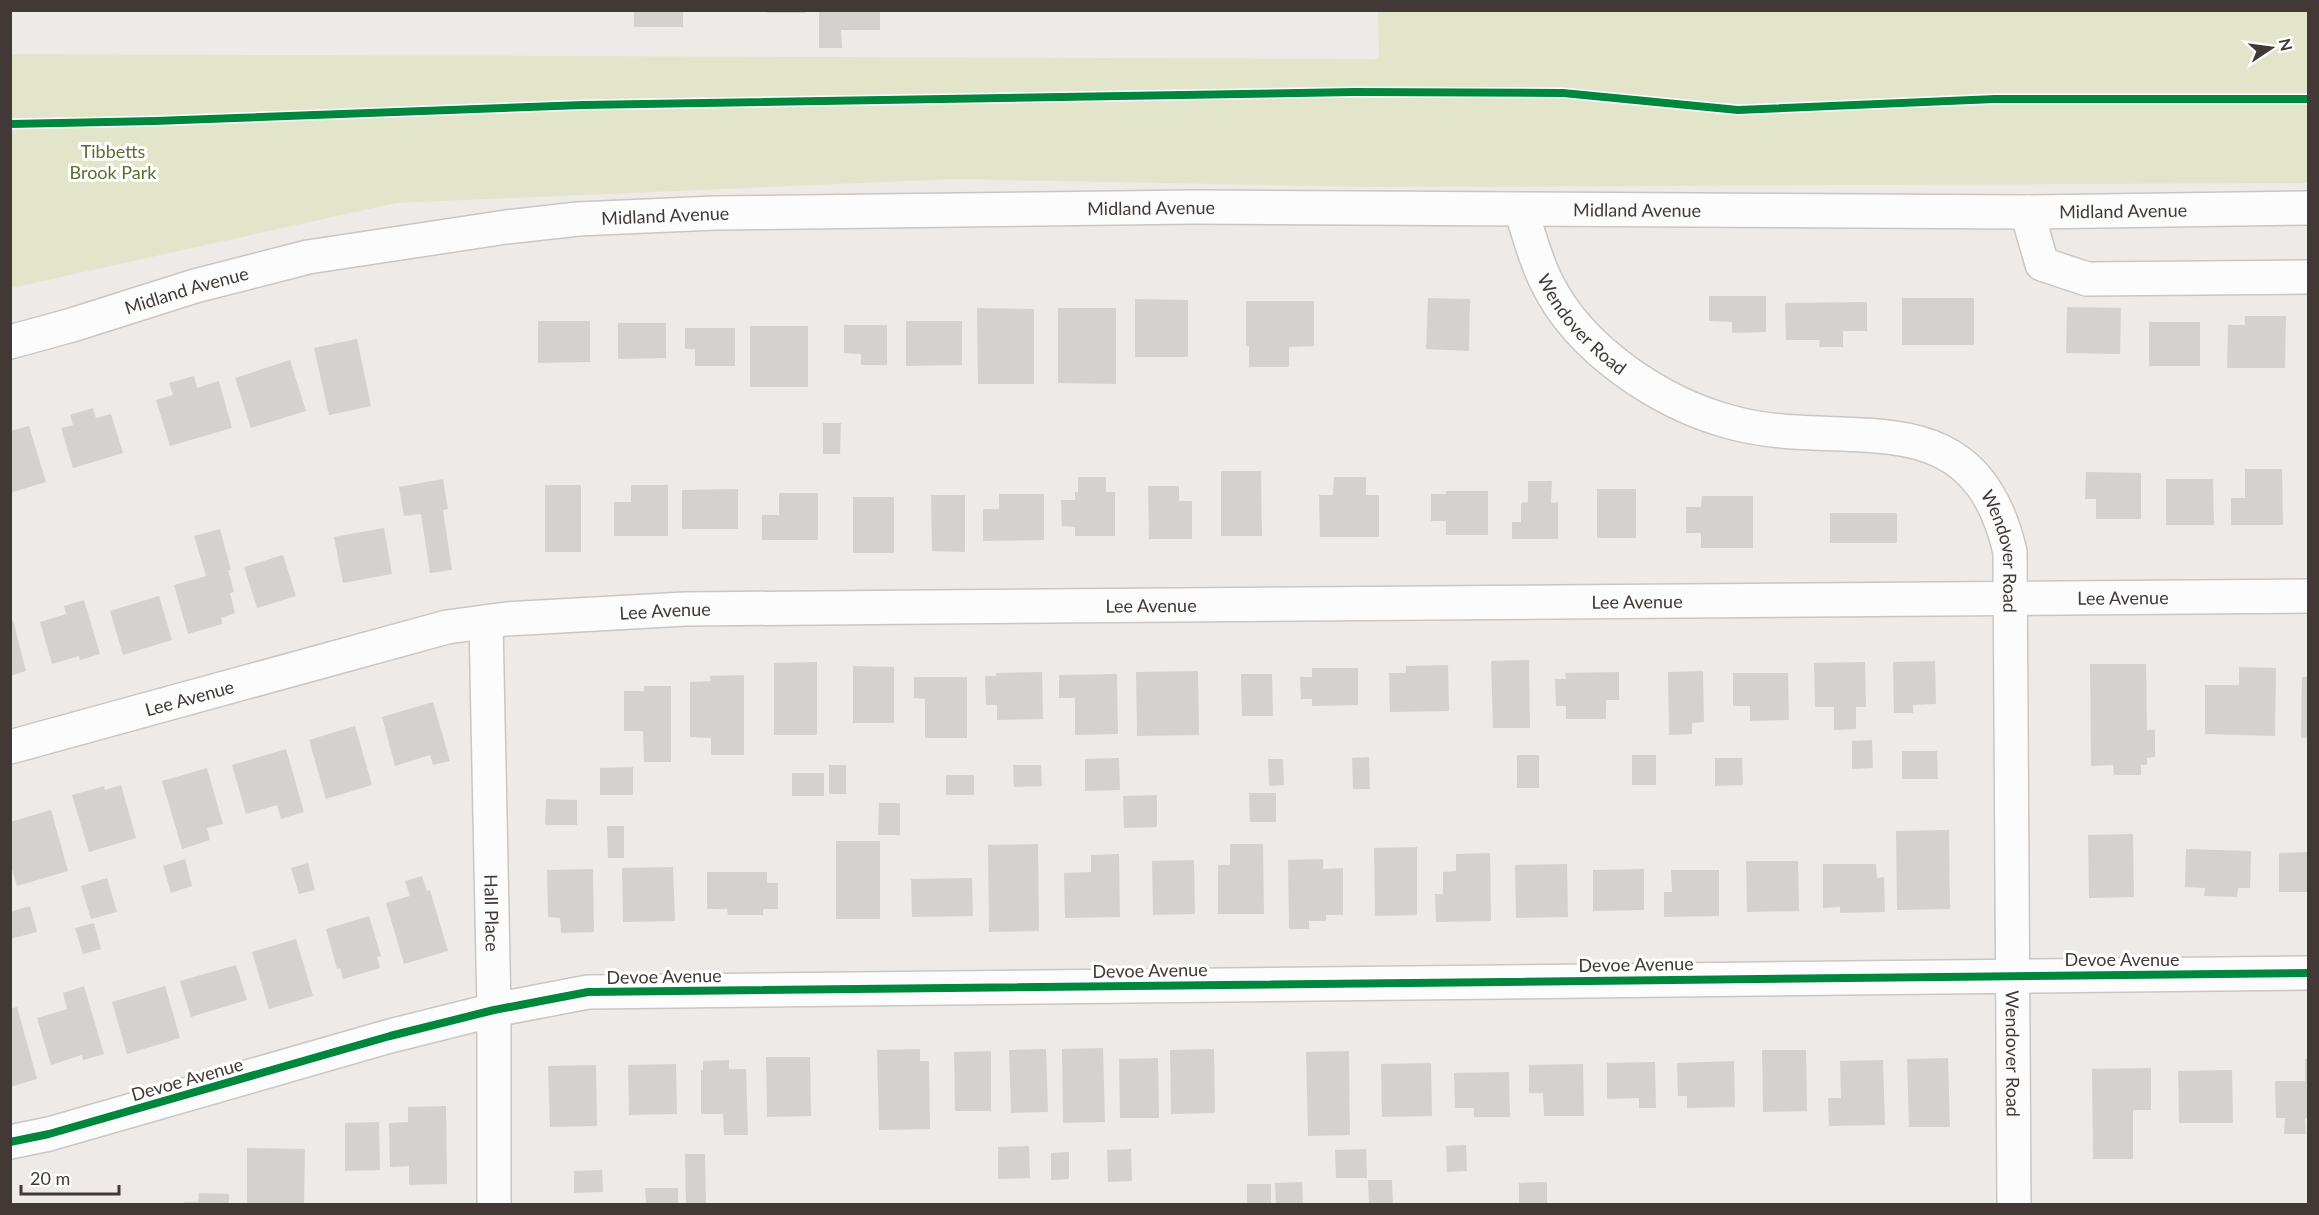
<svg xmlns="http://www.w3.org/2000/svg" width="2319" height="1215" font-family="Lato,sans-serif">
<rect width="100%" height="100%" fill="#edeae8"/>
<path fill="#e3e5ca" d="M1378,11H2308V183L1383,187L954,179L396,203L11,288V54L1379,59Z"/>
<path fill="#d5d1cf" d="M634,10H683V27H634Z
M767,10H805V13H767Z
M842,10H880V30H841L842,48H819V12Z
M1709,296H1766V332L1732,333V322L1709,321Z
M1428,298L1470,299L1469,351L1426,349Z
M1902,298H1974V345H1902Z
M1135,299L1188,300V357H1135Z
M1246,301H1314V346L1289,347V367H1249V346H1246Z
M1867,302V331H1843V347H1819L1820,340H1786L1785,303Z
M2067,307L2121,308L2120,354L2066,353Z
M977,308L1034,309V384H978Z
M1058,308H1116V384L1058,383Z
M2245,316H2286L2285,368H2227L2228,325H2245Z
M538,321H590V362L538,363Z
M906,321H962V365L906,366Z
M2149,322H2200V366H2149Z
M618,323H666V358L618,359Z
M844,325H887V365H861V354L844,353Z
M750,326H808V387H750Z
M685,328H735V366H695V349H685Z
M357,339L371,406L329,415L314,348Z
M290,360L306,411L251,428L235,378Z
M194,376L197,388L219,381L232,428L170,446L156,400L173,395L169,383Z
M93,408L96,418L111,414L123,453L73,468L61,428L73,425L70,415Z
M823,423H841L840,454H823Z
M29,426L46,482L10,493V431Z
M2245,469H2282L2283,525H2231V498H2245Z
M1221,471H1261L1262,536H1221Z
M2086,472L2141,473V519H2096V499H2085Z
M1078,477H1106V492H1115V536H1075V527L1062,526L1061,500H1075V492H1078Z
M1334,477H1366V495H1379V537H1320L1319,495H1333Z
M443,479L448,509L443,510L452,570L430,573L421,514L404,516L399,487Z
M2166,479H2213L2214,525H2166Z
M1528,481H1552L1551,503L1558,502V539H1512V522H1521V503L1528,502Z
M545,485H581V552H545Z
M631,485H668V536H614V502H631Z
M1148,486H1179V501H1192V539H1149Z
M738,489V529H682V490Z
M1597,489H1636V538H1597Z
M1446,491H1488V535H1446V521H1431V494H1446Z
M779,493H818V540H762V515H779Z
M999,494H1044V540L983,541V509H999Z
M931,495H965V552L932,551Z
M1702,496H1753V548H1701V533H1686V507H1701Z
M853,497H894V553H853Z
M1830,513H1897V543H1830Z
M384,528L392,574L343,583L334,537Z
M220,529L231,570H228L234,592L230,593L235,613L221,618L222,624L188,634L174,585L206,576L194,536Z
M283,555L296,596L257,608L244,567Z
M159,596L172,640L123,655L110,611Z
M84,600L100,654L80,660L79,656L52,664L40,622L66,614L64,606Z
M13,620L26,671L10,676V621Z
M1529,660L1530,728H1493L1491,661Z
M1935,661L1936,704L1913,705V713H1894L1893,662Z
M817,662V735H774V663Z
M1865,662L1866,707H1856V729L1834,730V707H1815L1814,663Z
M2090,664H2146L2147,730H2155V757L2147,758V765H2141V775H2114L2113,765L2091,766Z
M1448,665L1449,711L1390,712L1389,673H1406V666Z
M853,666L894,667V723H853Z
M2239,667L2276,668L2275,736L2205,734V685H2239Z
M1312,668H1358V705L1312,706V699H1301L1300,677H1312Z
M1198,671L1199,735L1137,736L1136,672Z
M1703,671L1704,722L1692,723V734L1669,735L1668,672Z
M1042,672L1043,719L997,720V705H986L985,676H996V673Z
M1619,672V700H1606V719H1566V706H1556L1555,679H1566L1565,673Z
M1733,673H1788L1789,720L1750,721V706H1733Z
M1117,674L1118,734L1075,735V698H1059V675Z
M1241,674H1272L1273,716H1242Z
M744,675V755H711V738L690,737V682L711,681L710,676Z
M914,677H967V738H925V699L914,698Z
M2302,677H2308V738H2301Z
M644,686H671V762H644L643,731H624V691H644Z
M433,702L450,761L433,765L430,755L395,766L382,717Z
M355,726L372,785L326,799L309,740Z
M1872,740L1873,768L1852,769V741Z
M286,749L304,812L281,819L277,805L246,814L232,765Z
M1902,751H1937L1938,779H1902Z
M1517,755H1539V788H1517Z
M1632,755H1656V785H1632Z
M1369,757L1370,789H1353L1352,758Z
M1119,758L1120,790L1085,791V759Z
M1715,758H1742L1743,785L1715,786Z
M1268,759H1283L1284,785L1269,786Z
M829,765H846V794H829Z
M1013,765H1041L1042,786L1014,787Z
M633,767V795H600V768Z
M207,768L223,824L207,828L210,840L182,849L162,781Z
M792,773H824V796H792Z
M946,775H974V795H946Z
M121,785L136,838L89,852L72,795L104,786L105,790Z
M1249,793H1276V822H1250Z
M1157,795V827L1124,828L1123,796Z
M546,799L577,800V825H545Z
M879,803H900V835H878Z
M51,810L68,871L17,886L10,862V822Z
M607,826H624V858H608Z
M1949,830L1950,909L1897,910L1896,831Z
M2133,834L2134,897L2089,898L2088,835Z
M836,841H880V919H836Z
M1038,844L1039,931L989,932L988,845Z
M1230,844H1263L1264,914H1218V865H1230Z
M1417,847V915L1375,916L1374,848Z
M2186,849L2251,851L2250,888H2238L2237,897L2204,896L2205,888L2185,887Z
M2308,852V892H2279V853Z
M1490,853L1491,921L1436,922L1435,894H1443V872L1456,871V854Z
M1119,854L1120,917L1065,918L1064,873L1091,872V855Z
M185,859L192,886L171,893L163,866Z
M1323,859V869L1343,868V915H1326V921H1309V929H1289L1288,860Z
M1194,860L1195,914L1153,915L1152,861Z
M1746,861H1798L1799,911L1747,912Z
M308,863L315,890L299,894L291,868Z
M1567,864L1568,917L1516,918L1515,865Z
M1823,864H1876L1877,878L1884,877L1885,912L1840,913V907L1823,908Z
M673,867L675,921L623,922L622,868Z
M593,869L594,932L561,933L560,918L548,917L547,870Z
M1644,869V910L1593,911V870Z
M1671,870H1719V916L1664,917V892H1672Z
M707,872H767V883H778V909H763V915H728L727,909H707Z
M422,876L427,891L430,890L448,951L404,964L386,903L410,896L405,881Z
M107,878L117,912L91,919L81,886Z
M972,878L973,916L912,917L911,879Z
M30,906L37,932L10,939V912Z
M369,916L381,956L377,957L380,968L343,979L340,968L337,969L326,929Z
M94,923L101,949L83,954L75,928Z
M296,939L313,996L269,1009L252,952Z
M236,965L247,1000L191,1017L180,981Z
M84,986L104,1054L83,1060L82,1055L51,1065L37,1018L67,1009L63,993Z
M165,986L180,1038L127,1054L112,1002Z
M17,1007L37,1079L10,1087V1009Z
M1103,1048L1105,1122L1063,1123L1062,1049Z
M920,1049V1061H929L930,1129L879,1130L877,1050Z
M1046,1049L1048,1112L1011,1113L1009,1050Z
M1214,1049L1215,1113L1171,1114L1170,1050Z
M1762,1050H1806L1807,1111L1763,1112Z
M991,1051V1111H955L954,1052Z
M1349,1051L1350,1135L1308,1136L1306,1052Z
M766,1057H810L811,1116L767,1117Z
M1158,1058L1159,1118H1120L1119,1059Z
M1948,1058L1950,1127H1909L1907,1059Z
M2305,1059H2308V1118H2305L2306,1134H2284L2285,1118H2276L2275,1081H2305Z
M729,1060V1069H746L748,1135H724L723,1114H701V1070H703V1061Z
M1883,1060L1885,1125L1829,1126L1828,1098H1841L1840,1061Z
M1734,1061L1735,1107L1687,1108V1096H1678L1677,1063Z
M1655,1062L1656,1108H1639V1098L1607,1099V1063Z
M1431,1063L1432,1116L1382,1117L1381,1064Z
M676,1064L677,1114L629,1115L628,1065Z
M1583,1064L1584,1116H1544L1543,1093H1529V1065Z
M596,1065L597,1126L550,1127L548,1066Z
M2151,1068V1110H2133V1159H2093L2092,1069Z
M2232,1070L2233,1123H2179L2178,1071Z
M1509,1072L1510,1117H1474V1108H1455L1454,1073Z
M446,1106L447,1184L409,1185V1166L390,1167L389,1123L408,1122V1107Z
M379,1122L380,1170L345,1171V1123Z
M1466,1145L1467,1171L1447,1172L1446,1146Z
M1029,1146L1030,1178L998,1179V1147Z
M247,1148L305,1149L304,1204H247Z
M1131,1149L1132,1181L1108,1182L1107,1150Z
M1366,1149L1367,1178H1336L1335,1150Z
M1069,1152V1179L1051,1180V1153Z
M685,1154H705L706,1204H686Z
M602,1170L603,1192L574,1193V1171Z
M1368,1180H1392L1393,1204H1369Z
M1302,1182L1303,1204H1276L1275,1183Z
M1547,1182V1204H1519V1183Z
M1247,1184H1271V1204H1247Z
M645,1188H678V1204H646Z
M199,1193L229,1194V1204H184V1202H198Z"/>
<g fill="none" stroke-linecap="round" stroke-linejoin="round">
<g stroke="#cac6c4" stroke-width="36">
<g id="minor">
<path id="s1" d="M1521,210C1529,234 1535,260 1547,283C1580,350 1660,403 1730,422C1845,454 1973,391 2010,552L2014,1204"/>
<path d="M2027,212L2042,264L2087,279L2308,277"/>
<path id="s2" d="M10,342L72,325L195,286L308,257L506,227L578,219L715,213L1193,207L2027,212L2308,208"/>
<path id="s3" d="M486,622L494,1010V1204"/>
<path id="s4" d="M10,747L447,627L506,619L685,609L2308,596"/>
<path d="M10,1142L49,1134L390,1036L494,1010L588,992L2308,973"/>
</g>
</g>
<use href="#minor" stroke="#fcfcfc" stroke-width="33"/>
<g stroke="#fff" stroke-width="11">
<path id="cycleway" d="M10,124L155,121L583,105L1355,92L1563,93L1738,110L1995,99H2308
M10,1142L49,1134L390,1036L494,1010L588,992L2308,973"/>
</g>
<use href="#cycleway" stroke="#00873e" stroke-width="8"/>
</g>
<g text-anchor="middle" dominant-baseline="central" stroke-width="6" stroke-linejoin="round" paint-order="stroke">
<g font-size="18" fill="#5a6d30" stroke="#fff">
<text x="113" y="151">Tibbetts<tspan x="113" dy="21">Brook Park</tspan></text>
</g>
<g font-size="18" fill="#423936" stroke="#fff">
<text stroke="none"><textPath href="#s2" startOffset="1156">Midland Avenue</textPath></text>
<text stroke="none"><textPath href="#s2" startOffset="1642">Midland Avenue</textPath></text>
<text stroke="none"><textPath href="#s2" startOffset="2128">Midland Avenue</textPath></text>
<text stroke="none"><textPath href="#s2" startOffset="670">Midland Avenue</textPath></text>
<text stroke="none"><textPath href="#s2" startOffset="184">Midland Avenue</textPath></text>
<text stroke="none"><textPath href="#s1" startOffset="132">Wendover Road</textPath></text>
<text stroke="none"><textPath href="#s1" startOffset="652">Wendover Road</textPath></text>
<text stroke="none"><textPath href="#s4" startOffset="2130">Lee Avenue</textPath></text>
<text stroke="none"><textPath href="#s4" startOffset="1644">Lee Avenue</textPath></text>
<text stroke="none"><textPath href="#s4" startOffset="1158">Lee Avenue</textPath></text>
<text stroke="none"><textPath href="#s4" startOffset="672">Lee Avenue</textPath></text>
<text stroke="none"><textPath href="#s4" startOffset="186">Lee Avenue</textPath></text>
<text stroke="none"><textPath href="#s3" startOffset="291">Hall Place</textPath></text>
<text x="2122" y="959">Devoe Avenue</text>
<text transform="translate(1636 964) rotate(-1)">Devoe Avenue</text>
<text transform="translate(1150 970) rotate(-1)">Devoe Avenue</text>
<text transform="translate(664 976) rotate(-1)">Devoe Avenue</text>
<text stroke="none"><textPath href="#s1" startOffset="1156">Wendover Road</textPath></text>
<text transform="translate(187 1079) rotate(-16)">Devoe Avenue</text>
</g>
</g>
<rect width="2319" height="1215" fill="none" stroke="#423936" stroke-width="24"/>
<g transform="translate(2271 48) rotate(77)" stroke="#ffffff" stroke-width="4.5" paint-order="stroke">
<path d="M0-4.5L10 22L0 15L-10 22Z" fill="#423936"/>
<text y="-9" font-size="16" font-weight="bold" text-anchor="middle" fill="#423936">N</text>
</g>
<path d="M21 1185v9h98v-9" fill="none" stroke="#423936" stroke-width="3"/>
<text x="30" y="1185" font-size="18" fill="#423936" stroke="#ffffff" stroke-width="4.5" paint-order="stroke">20 m</text>
</svg>
